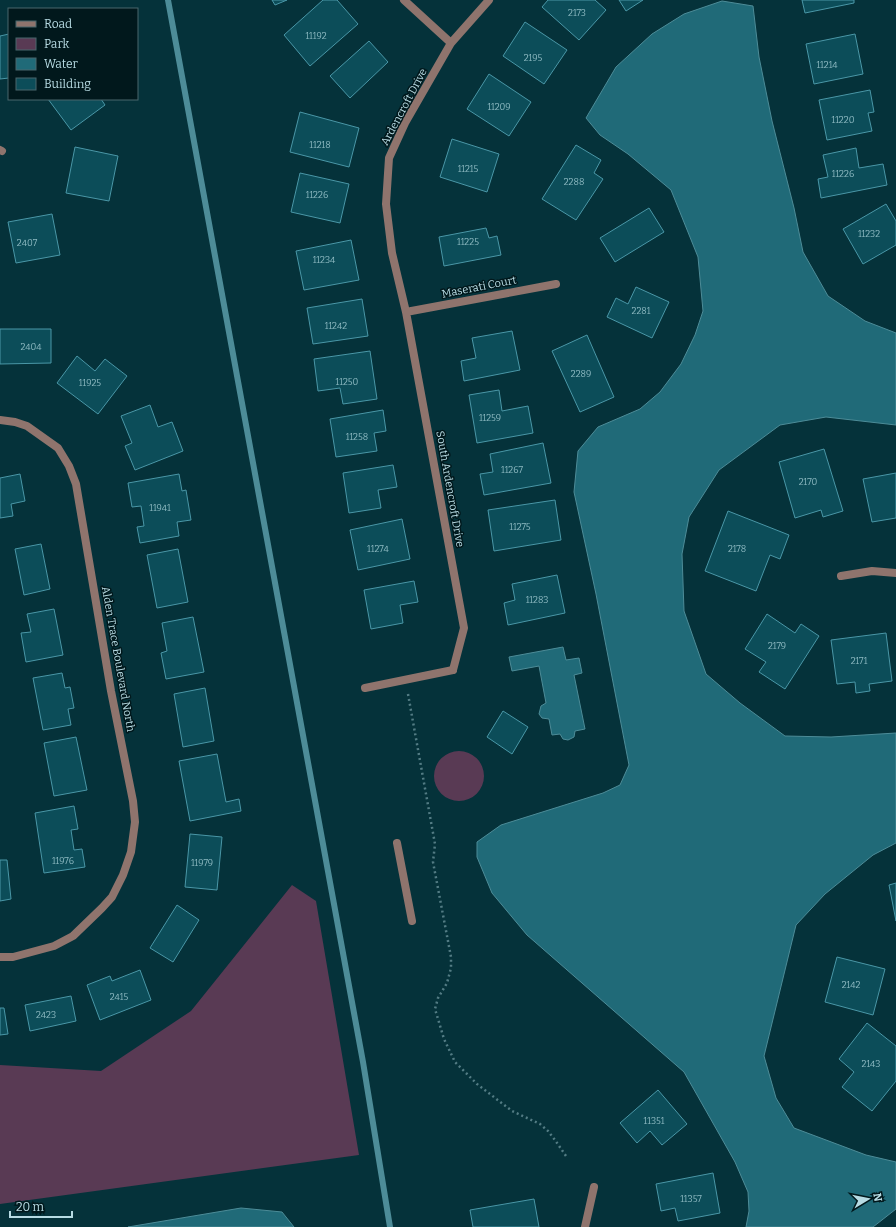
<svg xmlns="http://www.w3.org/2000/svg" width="896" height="1227" font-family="Bitter,serif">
<rect width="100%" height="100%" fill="#05323a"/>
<path fill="#593a54" d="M434 776a25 25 0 1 1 50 0a25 25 0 1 1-50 0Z
M292,885L316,901L359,1155L0,1204V1065L101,1071L191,1011Z"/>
<path fill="#206a78" stroke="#4d8c98" d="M722,1L753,6L759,57L772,121L794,208L803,252L828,296L865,321L896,333V425L826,417L780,425L719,470L689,517L682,554L684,611L706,674L740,703L785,736L831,737L896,733V843L873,855L825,894L796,925L764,1056L776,1098L794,1128L866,1155L896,1162V1209L873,1227H746L749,1211L748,1192L735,1162L684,1072L527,935L492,893L477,857V842L501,825L603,793L620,785L629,765L596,594L574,492L578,451L598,427L640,409L660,392L681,364L695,335L703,311L698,257L671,190L628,154L600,135L586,118L616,67L652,34L684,14Z
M563,647L566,660L579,658L582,673L574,675L585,729L575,731L574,737L568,740L563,739L560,734L552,735L549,719L542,718L539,714L541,706L546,703L539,666L512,671L509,657Z
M241,1208L282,1212L294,1227H128Z"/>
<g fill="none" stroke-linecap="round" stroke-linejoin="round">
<path stroke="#4d8c98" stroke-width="6" d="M168,0L363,1062L390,1227"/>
</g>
<path fill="#0c4d59" stroke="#4a97a7" d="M272,0H287L275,5Z
M323,0H337L358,24L310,66L284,35Z
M548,0H595L606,10L579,40L542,7Z
M619,0H643L626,11Z
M802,0H854V3L805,13Z
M525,22L567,50L544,84L503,56Z
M9,34V78L0,79V36Z
M855,34L863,74L814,84L806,44Z
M369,41L388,62L350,98L330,76Z
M489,74L531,102L509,136L467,109Z
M870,90L874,112L868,113L872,131L827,140L819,100Z
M48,99H101L105,105L71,130Z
M300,112L359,128L349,167L290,152Z
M452,139L499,154L487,192L440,177Z
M576,145L601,160L594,173L603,179L576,220L542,199Z
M75,147L118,156L109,201L66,193Z
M856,148L859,168L883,164L887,185L821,198L818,179L828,177L823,155Z
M300,173L349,184L340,223L291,212Z
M886,204L896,221V245L863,264L843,229Z
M649,208L664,232L615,262L600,238Z
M52,214L60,255L16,263L8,222Z
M486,228L489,238L497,236L501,255L444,266L439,237Z
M351,240L359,280L304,290L296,251Z
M636,287L669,302L652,338L607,317L616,298L628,304Z
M362,299L368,336L313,344L307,308Z
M0,329H51V363L0,364Z
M512,331L520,370L464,381L461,361L476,358L472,338Z
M587,335L614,397L580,412L552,351Z
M370,351L377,399L343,404L340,388L318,391L314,359Z
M77,356L95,371L105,359L127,376L98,414L57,383Z
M499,390L502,411L528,406L533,433L477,443L469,395Z
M150,405L158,427L172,422L183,451L135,470L125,446L132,443L121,416Z
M383,410L386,431L374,433L377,451L336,457L330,419Z
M543,443L551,483L484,495L480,474L493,472L490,454Z
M824,449L843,511L823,517L821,510L795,518L779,462Z
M393,465L397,487L378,490L381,508L349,513L343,473Z
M896,473V518L872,522L863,479Z
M20,474L25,501L11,504L13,516L0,518V478Z
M179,474L182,491L186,490L191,520L177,522L179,536L140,543L137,527L144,526L141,506L132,507L128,483Z
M555,500L561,540L494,551L488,510Z
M728,511L789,535L780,559L770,555L756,591L705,571Z
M402,519L410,559L358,570L350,530Z
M41,544L50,589L24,595L15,549Z
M178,549L188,602L157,608L147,555Z
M557,575L565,613L508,625L504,603L515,600L512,584Z
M414,581L418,602L400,605L403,623L371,629L364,590Z
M54,609L63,655L26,662L21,633L31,632L27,614Z
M767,614L795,633L801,624L819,636L785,689L759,672L766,662L745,649Z
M193,617L204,672L166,679L161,653L167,651L162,623Z
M886,633L892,681L869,684L870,691L856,693L855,682L837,684L831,640Z
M62,673L65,688L70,687L74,708L68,709L71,725L43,730L33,678Z
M205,688L214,741L183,747L174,694Z
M503,711L528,727L512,754L487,737Z
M76,737L87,790L54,796L44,743Z
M217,754L226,802L239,799L241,811L190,821L179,761Z
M74,806L78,829L71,830L74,850L82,849L85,867L44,873L35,813Z
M190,834L222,837L217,890L185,887Z
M0,860H7L11,899L0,901Z
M896,883V921L889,885Z
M177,905L199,920L173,962L150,948Z
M837,957L885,969L873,1015L825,1002Z
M140,970L151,1000L100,1020L87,985L110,976L112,981Z
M71,996L76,1021L30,1031L25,1005Z
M0,1008H4L8,1034L0,1035Z
M867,1023L896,1046V1081L872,1111L842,1087L854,1072L839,1059Z
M658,1090L687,1124L662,1145L650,1131L637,1143L620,1123Z
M713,1173L720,1213L678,1221L675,1208L661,1211L656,1184Z
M534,1199L539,1227H473L470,1210Z"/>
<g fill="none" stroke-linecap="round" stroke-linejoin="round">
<path stroke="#537c84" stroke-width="2.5" stroke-dasharray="2 3" stroke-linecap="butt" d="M408,694L435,844L433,862L451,957V968L447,983L438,998L435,1009L444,1039L455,1062L477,1084L512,1111L540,1124L548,1131L555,1140L566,1156"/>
<path stroke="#8f746d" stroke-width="8" d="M365,688L453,670
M397,843L412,921"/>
<path stroke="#8f746d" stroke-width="8" d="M404,0L451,43
M0,150L2,151
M406,312L556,284
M0,420L15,422L27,426L58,448L69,466L76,484L111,691L133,801L135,822L131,852L123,875L112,897L102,908L73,936L54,946L13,957H0
M841,576L872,571L896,573
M453,670L464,628L406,312L392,253L386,204L389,158L405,123L451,43L489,0
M585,1227L594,1187"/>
</g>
<g text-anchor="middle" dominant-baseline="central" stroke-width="3" stroke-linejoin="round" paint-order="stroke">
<g font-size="9" fill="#8cb8c0">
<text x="577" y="13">2173</text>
<text x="316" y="36">11192</text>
<text x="533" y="58">2195</text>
<text x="827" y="65">11214</text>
<text x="499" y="107">11209</text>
<text x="843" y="120">11220</text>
<text x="320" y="145">11218</text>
<text x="468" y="169">11215</text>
<text x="843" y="174">11226</text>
<text x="574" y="182">2288</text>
<text x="317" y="195">11226</text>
<text x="869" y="234">11232</text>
<text x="468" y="242">11225</text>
<text x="27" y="243">2407</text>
<text x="324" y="260">11234</text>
<text x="641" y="311">2281</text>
<text x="336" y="326">11242</text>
<text x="31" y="347">2404</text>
<text x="581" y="374">2289</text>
<text x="347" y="382">11250</text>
<text x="90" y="383">11925</text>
<text x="490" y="418">11259</text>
<text x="357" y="437">11258</text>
<text x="512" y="470">11267</text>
<text x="808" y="482">2170</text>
<text x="160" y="508">11941</text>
<text x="520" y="527">11275</text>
<text x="378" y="549">11274</text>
<text x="737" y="549">2178</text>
<text x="537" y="600">11283</text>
<text x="777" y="646">2179</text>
<text x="859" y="661">2171</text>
<text x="63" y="861">11976</text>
<text x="202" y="863">11979</text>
<text x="851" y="985">2142</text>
<text x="119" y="997">2415</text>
<text x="46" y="1015">2423</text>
<text x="871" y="1064">2143</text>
<text x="654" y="1121">11351</text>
<text x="691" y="1199">11357</text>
</g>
<g font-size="11" fill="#b7dbe3" stroke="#01181c">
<text transform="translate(404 107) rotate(-62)">Ardencroft Drive</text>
<text transform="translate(479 287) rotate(-11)">Maserati Court</text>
<text transform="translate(450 489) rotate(80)">South Ardencroft Drive</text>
<text transform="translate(118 659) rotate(80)">Alden Trace Boulevard North</text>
</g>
</g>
<rect x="8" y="8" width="130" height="92" fill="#01181c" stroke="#4a666c"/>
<rect x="16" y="21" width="20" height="6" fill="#8f746d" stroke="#4a666c"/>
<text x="44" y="28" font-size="12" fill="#b7dbe3">Road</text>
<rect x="16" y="38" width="20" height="12" fill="#593a54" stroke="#4a666c"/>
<text x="44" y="48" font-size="12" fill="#b7dbe3">Park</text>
<rect x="16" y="58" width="20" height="12" fill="#206a78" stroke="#4a666c"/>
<text x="44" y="68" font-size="12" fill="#b7dbe3">Water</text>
<rect x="16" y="78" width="20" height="12" fill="#0c4d59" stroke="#4a666c"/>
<text x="44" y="88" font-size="12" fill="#b7dbe3">Building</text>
<g transform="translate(868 1199) rotate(80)" stroke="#01181c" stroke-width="3" paint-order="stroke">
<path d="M0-3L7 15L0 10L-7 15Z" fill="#b7dbe3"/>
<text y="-6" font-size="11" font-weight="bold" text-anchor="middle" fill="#b7dbe3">N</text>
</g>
<path d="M10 1211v6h62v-6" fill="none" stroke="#b7dbe3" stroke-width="2"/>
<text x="16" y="1211" font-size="12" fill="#b7dbe3" stroke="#01181c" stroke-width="3" paint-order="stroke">20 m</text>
</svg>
